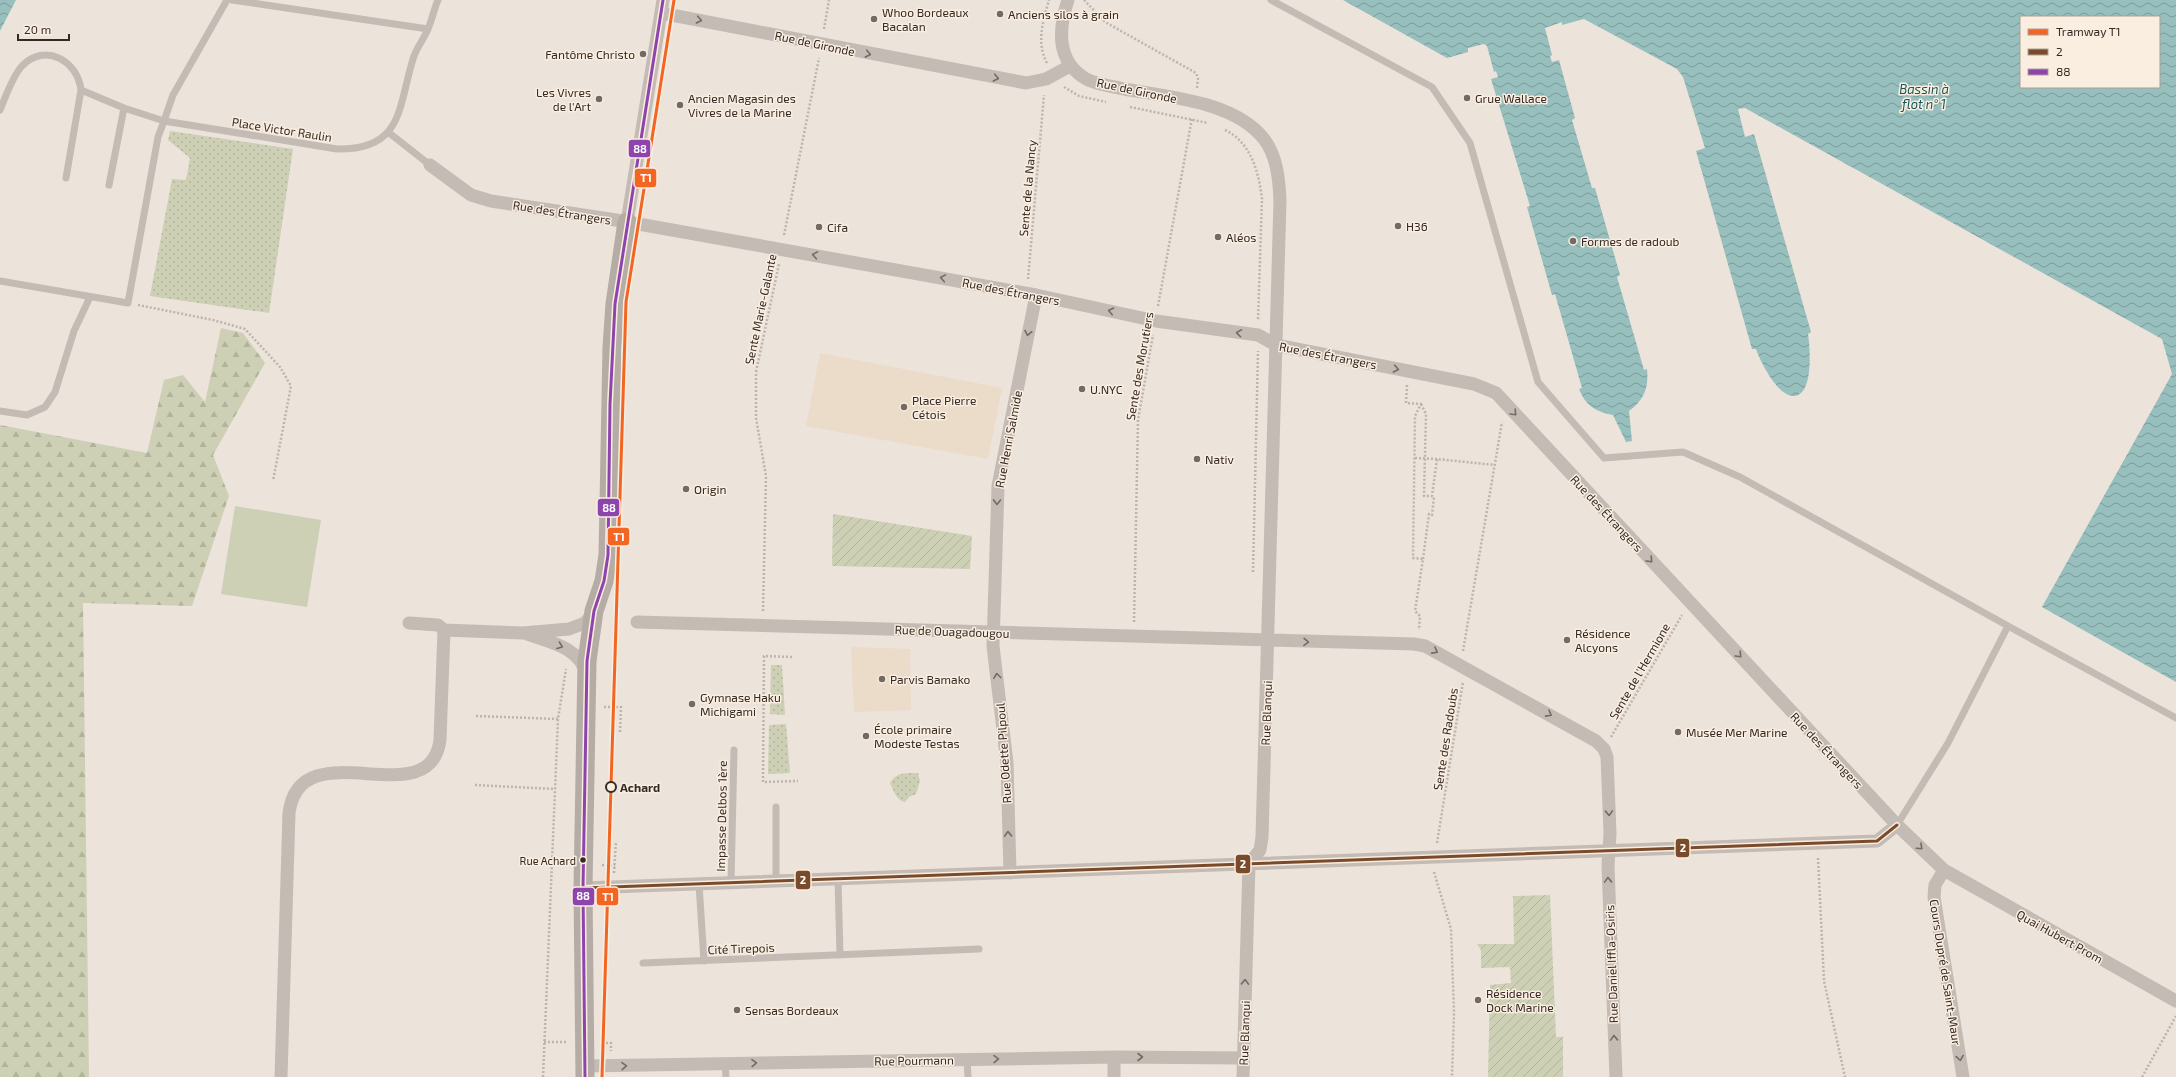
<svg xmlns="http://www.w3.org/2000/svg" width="2176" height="1077" font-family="'Exo 2',sans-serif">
<defs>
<pattern id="grass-dots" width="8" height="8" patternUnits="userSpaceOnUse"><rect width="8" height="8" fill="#cdd0b4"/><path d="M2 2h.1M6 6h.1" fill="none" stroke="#b1b39b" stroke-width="1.8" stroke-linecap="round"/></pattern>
<pattern id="forest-firs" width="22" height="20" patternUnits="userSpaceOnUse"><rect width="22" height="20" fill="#cdd0b4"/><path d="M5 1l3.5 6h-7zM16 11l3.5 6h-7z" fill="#b1b39b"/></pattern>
<pattern id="garden-furrows" width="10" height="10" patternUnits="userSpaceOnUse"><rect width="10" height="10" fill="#cdd0b4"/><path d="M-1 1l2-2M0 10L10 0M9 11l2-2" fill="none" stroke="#b1b39b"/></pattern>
<pattern id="water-waves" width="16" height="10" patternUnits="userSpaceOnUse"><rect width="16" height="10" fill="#97bfbd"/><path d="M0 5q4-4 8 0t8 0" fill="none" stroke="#7c9b99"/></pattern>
</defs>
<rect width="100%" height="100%" fill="#ece3db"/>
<path fill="url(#grass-dots)" d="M170,131L293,149L269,313L150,296L172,179L186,180L190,158L168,140Z
M771,665H782L785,715L770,714Z
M786,724L790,773L768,774L769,725Z
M918,773L920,781L916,794L909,797L905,802C897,801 893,790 890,783C896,772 906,773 918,773Z"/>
<path fill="url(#forest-firs)" d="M221,328L243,333L265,363L213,455L229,496L192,606L83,603L89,1077H0V425L147,453L164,380L183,375L205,402Z"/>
<path fill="url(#garden-furrows)" d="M833,514L972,536L970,569L832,566Z
M1550,895L1556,1037H1563V1077H1488L1490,985L1511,983L1510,967L1481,968V950L1477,944H1514L1513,896Z"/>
<path fill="#cdd0b4" d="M235,506L321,520L307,607L221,594Z"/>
<path fill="#ebdbc9" d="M820,353L1002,388L988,459L806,426Z
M851,647L910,649L911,710L854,712Z"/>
<path fill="url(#water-waves)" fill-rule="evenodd" d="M0,0H16L0,31Z
M1343,0H2176V682L2042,607L2172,374L2162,339L1745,108L1738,109L1745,137L1754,134L1811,332L1808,334C1810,347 1814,395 1794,396C1778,397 1760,361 1756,349H1752L1696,151L1705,148L1683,77L1677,69L1584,19L1562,25V22L1545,28L1552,55L1550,56L1552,62L1559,60L1575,118L1572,120L1592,188H1595L1620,275L1617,277L1644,370L1647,369C1649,388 1644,400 1629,411L1632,441L1626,442L1613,415C1596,412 1585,405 1579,389L1582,388L1555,294L1552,295L1527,207L1530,206L1491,79L1498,77L1496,71L1494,72L1487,46L1484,44L1468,48V52L1447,58ZM2021,17H2159V87H2021Z"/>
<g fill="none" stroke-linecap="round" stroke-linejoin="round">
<path stroke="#bcb4ae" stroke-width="2.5" stroke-dasharray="2 2" stroke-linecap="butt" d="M1084,0L1105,22L1196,73L1198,78L1197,88
M824,29L829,0
M1047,63C1036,43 1043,21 1049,0
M1064,87L1079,96L1106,102
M1130,107L1208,123
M1225,130C1251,142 1259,173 1262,199L1258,320
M784,235L819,58
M1028,279L1044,95
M138,305L213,320L245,329L280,367L291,386L273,481
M1158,306L1192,118
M1407,385L1406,403L1421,404L1415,416L1413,558L1423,559L1415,611L1420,616L1419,630
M1421,404L1426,414L1424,496H1432
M1415,458L1437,459
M1423,559L1429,514L1432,515L1434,497L1432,496L1437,459L1495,465
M1253,572L1258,351
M763,611L766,476L756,418V372L779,264
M1134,622L1138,420L1153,335
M1463,651L1502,422
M792,657L764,656L763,782L798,781
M604,707H621L620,734
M476,716L558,719
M1611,737L1682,615
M475,785L555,789
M1437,843L1463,682
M1818,858L1824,981L1845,1077
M602,865L615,866
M1434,872L1451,929L1454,1012L1452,1077
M614,873L616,841
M544,1042H567
M602,1043H611V1051
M543,1077L558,719L566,669
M2142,1077L2176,1016"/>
<path stroke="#c4bbb5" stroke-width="7" d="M227,0L173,95L164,121L337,149C403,150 398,108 413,59C416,48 424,39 428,29C432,20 434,9 438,0
M232,0L428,29
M1271,0L1432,87L1470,143L1538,382L1604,458L1683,452L1740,477L2008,626
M0,110C6,96 12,77 22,66C45,42 78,61 81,90L124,108L164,121L158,137L128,303L0,281
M388,132L430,165
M66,178L81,90
M109,185L124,108
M0,411L27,415L45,407L55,392L74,331L90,297
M1897,825L1948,743L2008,626L2176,718
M838,879L840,955
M776,881V807
M731,883L734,750
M699,884L704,961
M643,963L979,949
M967,1059L968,1077
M725,1064L726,1077"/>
<path stroke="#c4bbb5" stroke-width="13" d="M1068,0C1059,27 1056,59 1083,77C1093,84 1111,86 1124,89C1168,97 1234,101 1264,139C1277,156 1279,179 1280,200L1262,837L1260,850L1249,864L1243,1077
M661,13L1026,83L1046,79L1070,66
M430,165L471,195L491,201L616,220L1036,295L1156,321L1258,335L1276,345L1474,384L1496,393L1897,825L1944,870L2176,1001
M627,222L663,0
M637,622L1414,644L1425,646L1596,741L1604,749L1607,757L1610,833L1608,866L1616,1077
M409,623L438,625L444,630L523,633L569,629L585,623L593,613
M527,634C549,642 579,647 586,673
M1944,870L1935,885L1934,897L1963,1077
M1010,873L1007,763L993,646L998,486L1036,295
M583,888L1877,841L1897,825
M1114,1057V1077
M585,1066L1114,1057L1243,1058
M281,1077L289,813C300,727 430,818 440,740L444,630"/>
<path stroke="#b5aca5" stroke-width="19" d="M585,1077L583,888L587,661L594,611L604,581L608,555L612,347L615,304L627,222"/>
<g stroke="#faeee1" stroke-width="6">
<path id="bus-1" d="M583,888L1877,841L1897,825"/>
</g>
<g stroke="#faeee1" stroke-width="6">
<path id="bus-2" d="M585,1077L583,888L587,661L594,611L604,581L608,555L610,404L615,304L663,0"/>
</g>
<use href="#bus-1" stroke="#7a4b2a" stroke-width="3"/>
<use href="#bus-2" stroke="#8e44ad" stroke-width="3"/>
<g stroke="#faeee1" stroke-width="6">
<path id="tram-1" d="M602,1077L626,302L674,0"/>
</g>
<use href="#tram-1" stroke="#f26522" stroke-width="3"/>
</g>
<defs><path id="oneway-chevron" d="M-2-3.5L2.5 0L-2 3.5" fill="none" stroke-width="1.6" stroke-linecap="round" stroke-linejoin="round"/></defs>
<g stroke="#756b65">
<use href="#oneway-chevron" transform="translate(699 20) rotate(11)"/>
<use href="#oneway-chevron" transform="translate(868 54) rotate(11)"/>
<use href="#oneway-chevron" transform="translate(996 78) rotate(11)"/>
<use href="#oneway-chevron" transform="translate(815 255) rotate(-170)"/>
<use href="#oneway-chevron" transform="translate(943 278) rotate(-170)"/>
<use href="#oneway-chevron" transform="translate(1111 311) rotate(-168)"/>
<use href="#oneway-chevron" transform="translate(1028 333) rotate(101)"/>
<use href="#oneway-chevron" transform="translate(1239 333) rotate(-172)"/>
<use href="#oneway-chevron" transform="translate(1396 369) rotate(11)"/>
<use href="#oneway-chevron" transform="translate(1514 413) rotate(47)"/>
<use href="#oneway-chevron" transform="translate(997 502) rotate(91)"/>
<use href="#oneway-chevron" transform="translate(1650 560) rotate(47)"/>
<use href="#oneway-chevron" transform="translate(1306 642) rotate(1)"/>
<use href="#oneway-chevron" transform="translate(560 646) rotate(21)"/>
<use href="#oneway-chevron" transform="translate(1435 651) rotate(28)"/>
<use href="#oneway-chevron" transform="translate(1739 655) rotate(47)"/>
<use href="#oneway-chevron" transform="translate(997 676) rotate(-97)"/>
<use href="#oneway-chevron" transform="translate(1549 714) rotate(29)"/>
<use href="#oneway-chevron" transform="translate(1609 813) rotate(88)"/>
<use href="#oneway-chevron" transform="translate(1008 834) rotate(-92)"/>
<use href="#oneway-chevron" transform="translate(1920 847) rotate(43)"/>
<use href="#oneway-chevron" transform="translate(1608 880) rotate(-92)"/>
<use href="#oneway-chevron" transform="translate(1245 982) rotate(-88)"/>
<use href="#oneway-chevron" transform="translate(1614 1038) rotate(-92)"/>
<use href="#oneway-chevron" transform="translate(1140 1057)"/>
<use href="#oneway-chevron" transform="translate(1960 1058) rotate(81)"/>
<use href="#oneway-chevron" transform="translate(996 1059) rotate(-1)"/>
<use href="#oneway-chevron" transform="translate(754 1063) rotate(-1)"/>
<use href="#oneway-chevron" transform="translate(624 1066) rotate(-1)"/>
</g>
<g fill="#746a64" stroke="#faeee1" stroke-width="1.5">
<circle cx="1000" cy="14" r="4"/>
<circle cx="874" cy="19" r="4"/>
<circle cx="643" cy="54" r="4"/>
<circle cx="1467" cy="98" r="4"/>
<circle cx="599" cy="99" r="4"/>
<circle cx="680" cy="105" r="4"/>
<circle cx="1398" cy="226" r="4"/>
<circle cx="819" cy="227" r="4"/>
<circle cx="1218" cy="237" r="4"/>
<circle cx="1573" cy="241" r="4"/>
<circle cx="1082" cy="389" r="4"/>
<circle cx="904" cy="407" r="4"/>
<circle cx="1197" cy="459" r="4"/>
<circle cx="686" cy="489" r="4"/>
<circle cx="1567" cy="640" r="4"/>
<circle cx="882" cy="679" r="4"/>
<circle cx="692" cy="704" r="4"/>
<circle cx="1678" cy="732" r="4"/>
<circle cx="866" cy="736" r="4"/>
<circle cx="1478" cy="1000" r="4"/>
<circle cx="737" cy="1010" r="4"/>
</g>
<circle fill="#faeee1" stroke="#342924" stroke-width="2" cx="611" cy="787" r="5"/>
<circle fill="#342924" stroke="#faeee1" stroke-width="1.5" cx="583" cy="860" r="3.5"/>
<g text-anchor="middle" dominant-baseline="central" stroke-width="3" stroke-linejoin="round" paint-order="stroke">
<g font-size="11" fill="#342924" stroke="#faeee1" text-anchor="end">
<text x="576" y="860">Rue Achard</text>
</g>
<g font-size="12" fill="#342924" stroke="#faeee1" text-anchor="start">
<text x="882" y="12">Whoo Bordeaux<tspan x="882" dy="14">Bacalan</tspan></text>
<text x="1008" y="14">Anciens silos à grain</text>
<text x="635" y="54" text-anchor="end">Fantôme Christo</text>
<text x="591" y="92" text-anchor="end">Les Vivres<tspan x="591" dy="14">de l'Art</tspan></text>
<text x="688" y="98">Ancien Magasin des<tspan x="688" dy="14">Vivres de la Marine</tspan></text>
<text x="1475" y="98">Grue Wallace</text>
<text x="1406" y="226">H36</text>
<text x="827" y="227">Cifa</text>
<text x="1226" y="237">Aléos</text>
<text x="1581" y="241">Formes de radoub</text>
<text x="1090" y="389">U.NYC</text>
<text x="912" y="400">Place Pierre<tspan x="912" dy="14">Cétois</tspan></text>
<text x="1205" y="459">Nativ</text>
<text x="694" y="489">Origin</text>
<text x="1575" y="633">Résidence<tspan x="1575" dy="14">Alcyons</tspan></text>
<text x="890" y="679">Parvis Bamako</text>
<text x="700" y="697">Gymnase Haku<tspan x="700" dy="14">Michigami</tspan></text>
<text x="874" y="729">École primaire<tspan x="874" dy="14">Modeste Testas</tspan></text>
<text x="1686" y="732">Musée Mer Marine</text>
<text x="1486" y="993">Résidence<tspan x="1486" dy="14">Dock Marine</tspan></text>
<text x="745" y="1010">Sensas Bordeaux</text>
</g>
<g font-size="12" fill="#342924" stroke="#faeee1">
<text transform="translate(815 43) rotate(12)">Rue de Gironde</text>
<text transform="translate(1137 90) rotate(12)">Rue de Gironde</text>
<text transform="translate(282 129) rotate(9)">Place Victor Raulin</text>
<text transform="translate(1027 188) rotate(-85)">Sente de la Nancy</text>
<text transform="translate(562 212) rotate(9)">Rue des Étrangers</text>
<text transform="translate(1011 291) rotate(11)">Rue des Étrangers</text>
<text transform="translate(760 309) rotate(-78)">Sente Marie-Galante</text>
<text transform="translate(1328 355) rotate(11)">Rue des Étrangers</text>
<text transform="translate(1139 366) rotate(-80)">Sente des Morutiers</text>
<text transform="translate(1008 439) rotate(-79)">Rue Henri Salmide</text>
<text transform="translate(1607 513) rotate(47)">Rue des Étrangers</text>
<text transform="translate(952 631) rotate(2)">Rue de Ouagadougou</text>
<text transform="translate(1639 671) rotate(-60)">Sente de l'Hermione</text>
<text transform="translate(1266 713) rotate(-88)">Rue Blanqui</text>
<text transform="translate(1445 739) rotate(-81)">Sente des Radoubs</text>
<text transform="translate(1827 750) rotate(47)">Rue des Étrangers</text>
<text transform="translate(1003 753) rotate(-94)">Rue Odette Pilpoul</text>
<text transform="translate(721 816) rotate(-89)">Impasse Delbos 1ère</text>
<text transform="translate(2060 936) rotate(29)">Quai Hubert Prom</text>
<text transform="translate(741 948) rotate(-2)">Cité Tirepois</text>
<text transform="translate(1611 964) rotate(-92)">Rue Daniel Iffla-Osiris</text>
<text transform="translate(1946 972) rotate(81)">Cours Dupré de Saint-Maur</text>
<text transform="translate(1244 1033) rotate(-88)">Rue Blanqui</text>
<text transform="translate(914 1060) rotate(-1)">Rue Pourmann</text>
</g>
<g font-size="12" font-weight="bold" fill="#342924" stroke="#faeee1" text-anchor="start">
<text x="620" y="787">Achard</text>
</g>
<g font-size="13" font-style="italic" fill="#185657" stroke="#faeee1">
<text x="1924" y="89">Bassin à<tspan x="1924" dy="15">flot n° 1</tspan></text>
</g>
</g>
<g stroke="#faeee1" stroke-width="1.5">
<rect x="628" y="139" width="23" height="19" rx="4" fill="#8e44ad"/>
<rect x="634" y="168" width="23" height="20" rx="4" fill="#f26522"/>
<rect x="597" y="498" width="23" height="19" rx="4" fill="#8e44ad"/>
<rect x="607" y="527" width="23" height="19" rx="4" fill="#f26522"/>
<rect x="1675" y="838" width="15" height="20" rx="4" fill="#7a4b2a"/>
<rect x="1235" y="854" width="16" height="20" rx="4" fill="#7a4b2a"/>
<rect x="795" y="870" width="16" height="20" rx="4" fill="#7a4b2a"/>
<rect x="572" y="887" width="23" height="19" rx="4" fill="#8e44ad"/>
<rect x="596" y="887" width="23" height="19" rx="4" fill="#f26522"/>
</g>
<g font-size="11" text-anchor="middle" font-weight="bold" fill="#fff">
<text x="640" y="153">88</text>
<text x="646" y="182">T1</text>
<text x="609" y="512">88</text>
<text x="619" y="541">T1</text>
<text x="1683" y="852">2</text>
<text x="1243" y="868">2</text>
<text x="803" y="884">2</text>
<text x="583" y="900">88</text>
<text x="608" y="901">T1</text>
</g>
<rect x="2020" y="16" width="140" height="72" fill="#faeee1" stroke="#ab9f95"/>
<rect x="2028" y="29" width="20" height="6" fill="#f26522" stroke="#ab9f95"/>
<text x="2056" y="36" font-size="12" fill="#342924">Tramway T1</text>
<rect x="2028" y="49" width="20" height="6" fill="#7a4b2a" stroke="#ab9f95"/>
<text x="2056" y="56" font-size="12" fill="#342924">2</text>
<rect x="2028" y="69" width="20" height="6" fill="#8e44ad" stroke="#ab9f95"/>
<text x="2056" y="76" font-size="12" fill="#342924">88</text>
<path d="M18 34v6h51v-6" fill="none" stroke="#342924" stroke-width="2"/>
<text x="24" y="34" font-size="12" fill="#342924" stroke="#faeee1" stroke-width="3" paint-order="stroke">20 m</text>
</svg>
